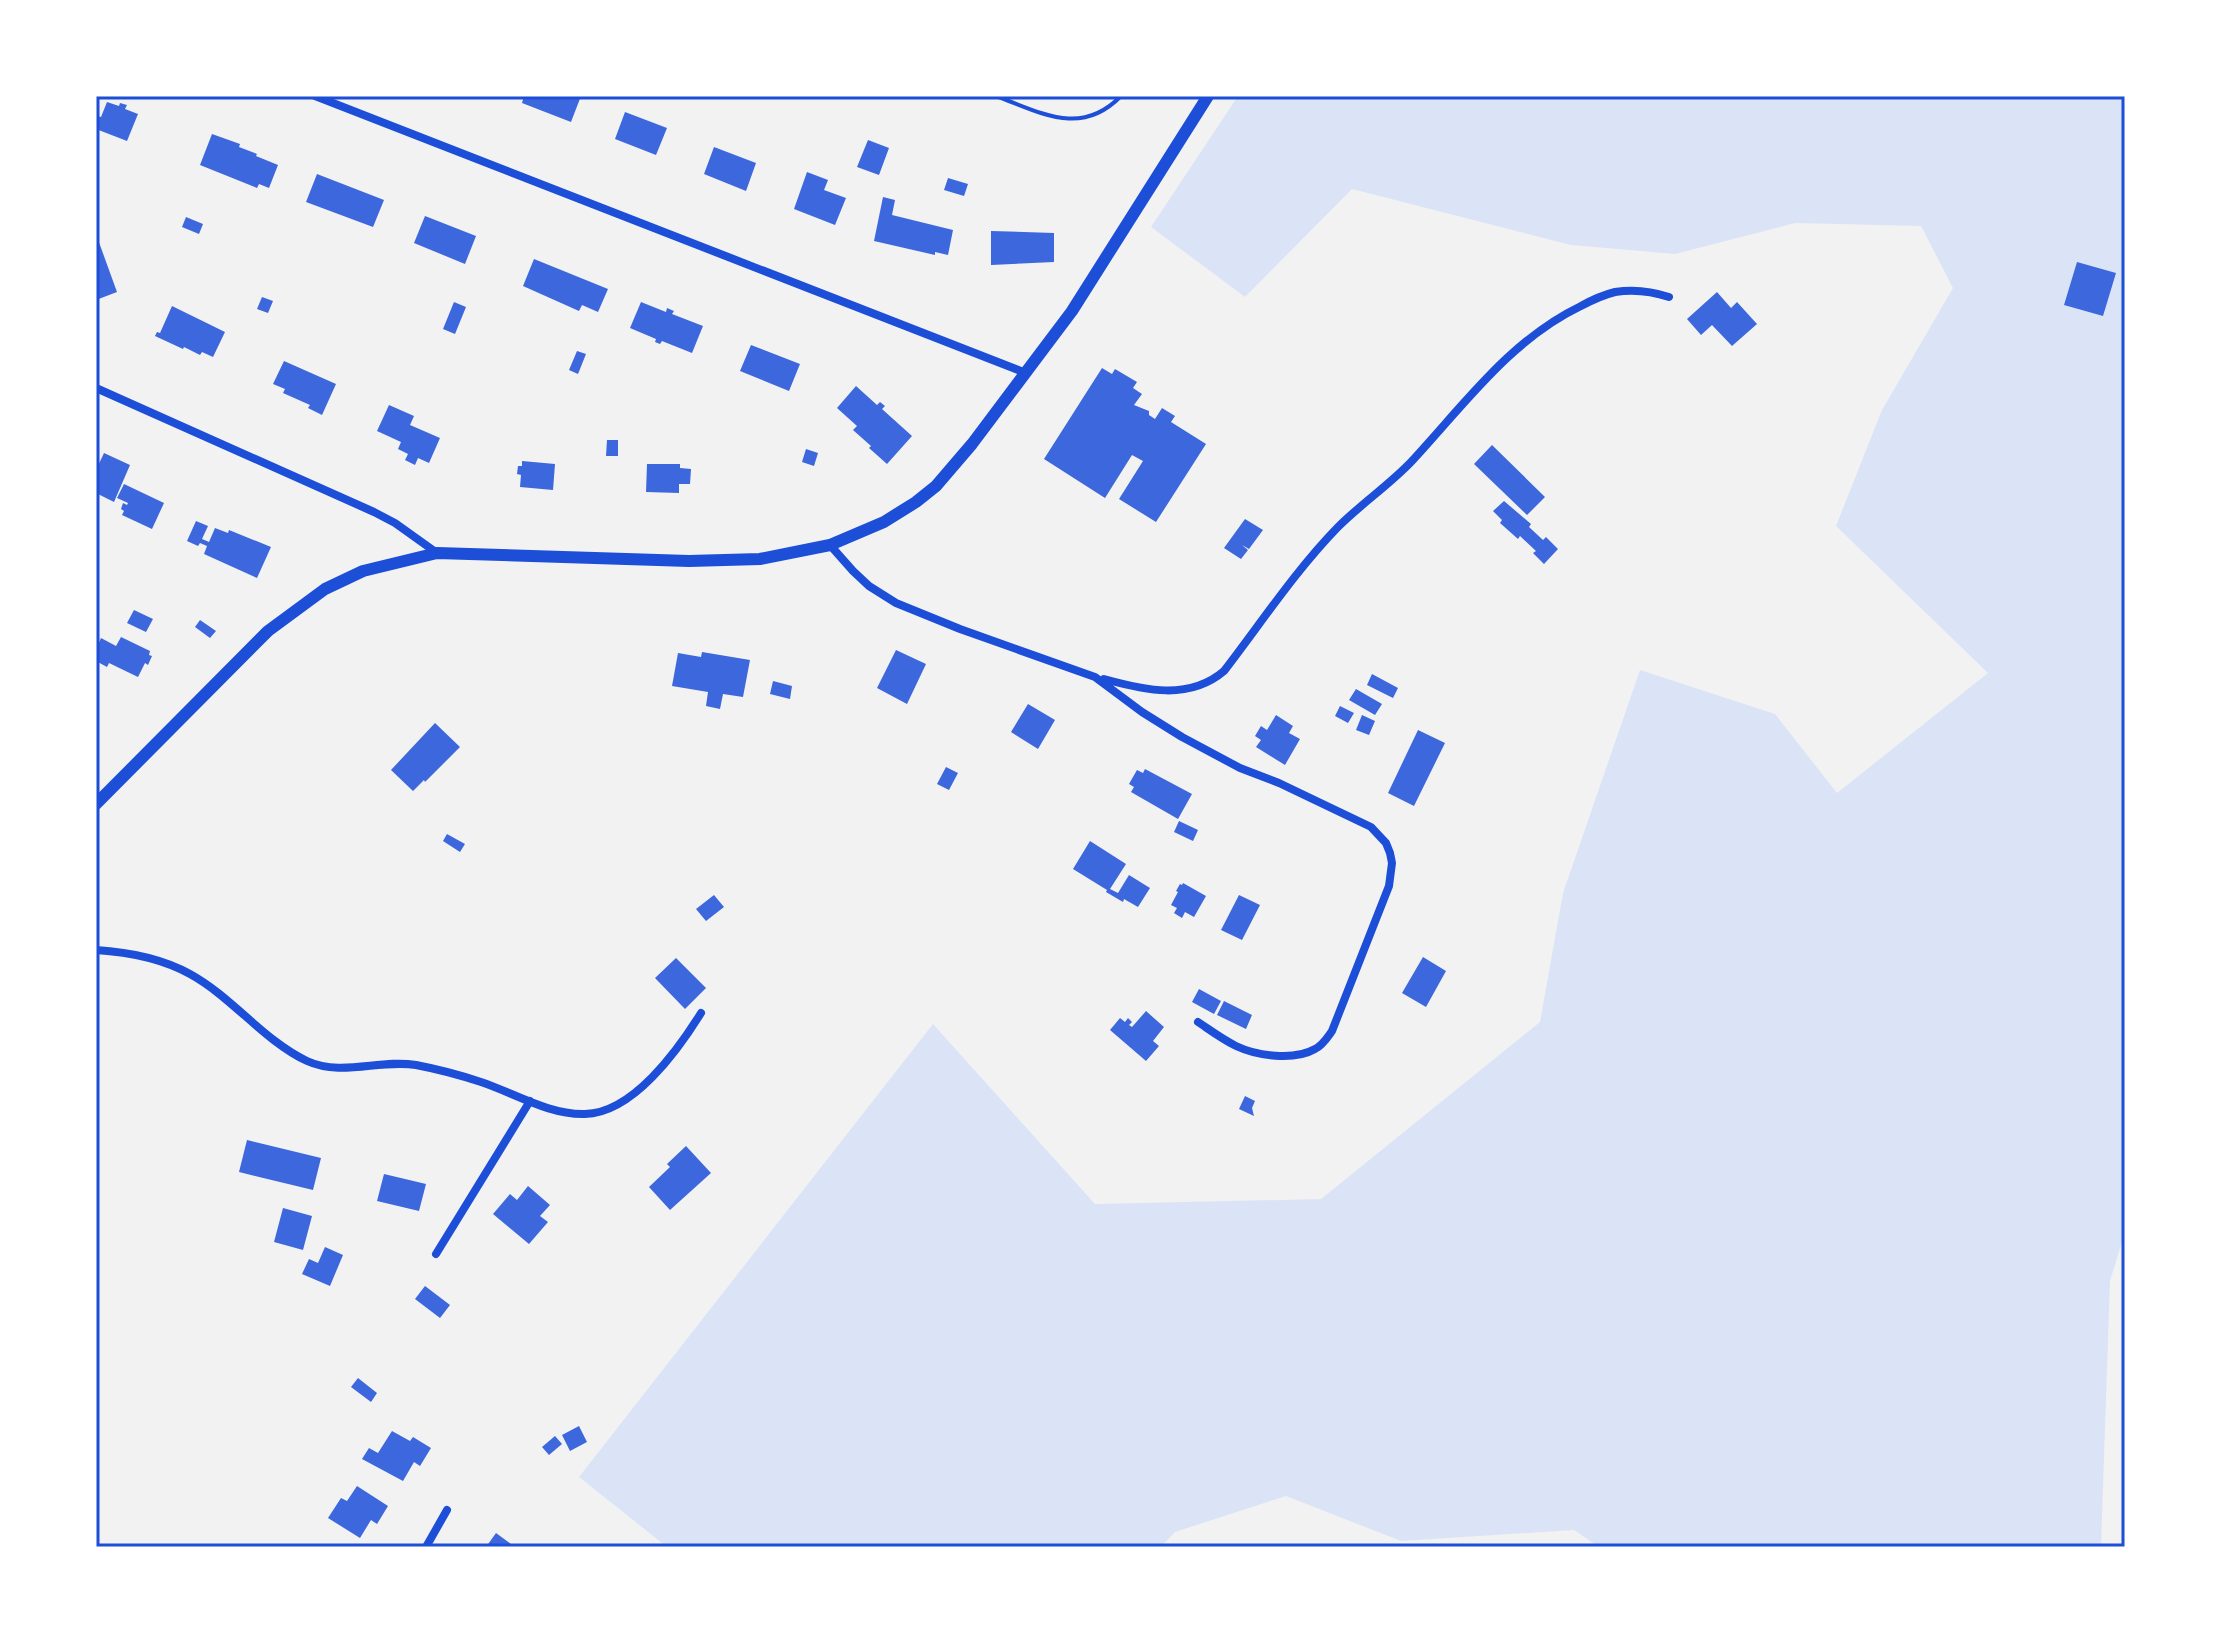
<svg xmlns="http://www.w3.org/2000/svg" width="2221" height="1643" font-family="Roboto,sans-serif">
<rect width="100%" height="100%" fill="#f2f2f2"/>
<path fill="#dbe4f7" d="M1238,96H2125V1232L2110,1281L2101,1547H1599L1574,1530L1401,1541L1286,1496L1175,1532L1161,1547H667L579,1477L933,1024L1095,1204L1321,1199L1540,1022L1563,893L1640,670L1775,714L1837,793L1988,673L1836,526L1882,410L1953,288L1921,226L1795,223L1675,254L1571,245L1352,189L1245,297L1151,227Z"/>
<path fill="#3d67dc" d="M524,96H581L571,122L522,103Z
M107,102L119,106L120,103L127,105L125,109L138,114L127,141L96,129L98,124L96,118L97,116L101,117Z
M625,112L667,128L656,155L615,139Z
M212,134L240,144L239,147L257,154L256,156L278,165L269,188L259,184L257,188L200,165Z
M868,140L889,148L879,175L857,167Z
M714,147L756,163L746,191L704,174Z
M807,172L828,180L824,190L846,198L835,225L794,209Z
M317,174L384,200L373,227L306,202Z
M948,178L968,184L964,196L944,190Z
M883,197L895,200L892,215L953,230L948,255L935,252V255L874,241Z
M425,216L476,236L465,264L414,243Z
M186,217L203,224L199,234L182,227Z
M991,231L1054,233V262L991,265Z
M96,234L117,292L96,300Z
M534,259L608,289L598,312L582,305L579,311L523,286Z
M2077,262L2116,273L2103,316L2064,305Z
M1717,292L1731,308L1737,302L1757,324L1732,346L1712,325L1701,335L1687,319Z
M262,297L273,301L268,313L257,309Z
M454,302L466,307L455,334L443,329Z
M641,302L666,312L667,308L674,311L672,314L703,326L692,353L662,341L660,344L655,342L656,339L630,328Z
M172,306L225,332L213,357L202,352L200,355L184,347L183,349L155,336L157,332L160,333Z
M751,345L800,364L789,391L740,371Z
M577,351L586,354L578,374L569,370Z
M284,361L336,384L322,415L308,408L310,405L283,393L285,389L273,384Z
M1102,368L1112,374L1115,369L1137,382L1133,388L1142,394L1134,405L1149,411V415L1155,419L1162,408L1175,416L1171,422L1206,444L1156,522L1119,499L1143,461L1132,455L1105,498L1044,459Z
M856,386L877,405L880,402L885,406L882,409L912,436L887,464L869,448L871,446L853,430L857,426L837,408Z
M389,405L414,416L410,425L440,438L429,463L418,458L415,465L405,460L408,454L398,449L401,442L377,431Z
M607,440H618V456H606Z
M1492,445L1545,497L1527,515L1474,464Z
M806,449L818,453L814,466L802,462Z
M104,453L130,465L114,502L96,493V470Z
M522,461L555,464L553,490L520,487L521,475L517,474L518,466H522Z
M647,464H680V468L691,469L690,484H679V493L646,492Z
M124,484L164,503L152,529L122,515L124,511L121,509L123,503L127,505L128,503L117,498Z
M1504,501L1531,524L1529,527L1543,540L1546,537L1558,549L1544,564L1533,553L1536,551L1520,536L1518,539L1500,523L1502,520L1493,511Z
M1245,519L1263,530L1249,549L1242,545L1248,550L1241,559L1224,548Z
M196,521L208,526L202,539L209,542L215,528L228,533L229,530L271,547L257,578L204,554L207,546L200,543L198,546L187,541Z
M134,610L153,619L146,632L127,623Z
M200,620L216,631L210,638L195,627Z
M121,637L150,651L149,655L152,656L148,665L145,663L138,677L109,663L107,667L96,661V649L101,638L116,646Z
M896,650L926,664L907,704L877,688Z
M702,652L750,660L743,697L723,694L720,709L706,706L708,692L672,686L678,653L701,657Z
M1372,674L1398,688L1393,698L1367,685Z
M773,681L792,686L790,699L770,694Z
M1356,689L1382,704L1375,715L1349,700Z
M1028,704L1055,720L1038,749L1011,732Z
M1340,706L1354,713L1348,723L1335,716Z
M1276,715L1293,726L1289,733L1300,739L1285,765L1256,747L1261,740L1255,736L1261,726L1267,730Z
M1362,715L1375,721L1369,735L1356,730Z
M435,723L460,747L425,782L424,780L413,791L391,770Z
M1418,730L1445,743L1414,806L1388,793Z
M946,767L958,773L949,790L937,784Z
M1145,769L1192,794L1178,819L1131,792L1134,787L1129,784L1137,770L1143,773Z
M1179,821L1198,830L1193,841L1174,832Z
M447,834L465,844L460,852L443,841Z
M1090,841L1126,864L1110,889L1118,893L1129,875L1150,888L1138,907L1124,899L1123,902L1106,892L1107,890L1073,869Z
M1183,883L1206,896L1194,917L1185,912L1182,918L1174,913L1177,908L1171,905L1178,892L1176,891L1180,884L1182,885Z
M714,895L724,907L706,921L696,909Z
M1239,895L1260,905L1242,940L1221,930Z
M1423,957L1446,971L1426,1007L1402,993Z
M676,958L706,988L685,1009L655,978Z
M1199,989L1221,1001L1214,1014L1192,1002Z
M1224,1001L1252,1015L1246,1029L1217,1015Z
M1146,1011L1164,1027L1153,1041L1159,1046L1146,1061L1110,1030L1120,1018L1125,1022L1128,1018L1132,1022L1129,1025L1132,1027Z
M1245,1096L1255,1101L1252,1108L1254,1116L1239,1109Z
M247,1140L321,1158L313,1190L239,1172Z
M686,1146L711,1173L670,1210L649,1187L670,1167L667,1164Z
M384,1174L426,1184L419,1211L377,1201Z
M528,1186L550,1205L540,1216L548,1222L529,1244L493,1214L510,1194L517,1200Z
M283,1208L312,1216L303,1250L274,1242Z
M325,1247L343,1255L330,1286L302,1274L309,1259L318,1263Z
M425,1286L450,1305L440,1318L415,1299Z
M358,1378L377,1393L371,1402L351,1387Z
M579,1426L587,1442L570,1451L562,1435Z
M392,1431L410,1441L413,1437L431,1448L420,1466L414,1462L403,1481L362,1459L369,1448L378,1453Z
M555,1436L562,1444L549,1455L542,1447Z
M357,1486L388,1506L377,1524L371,1520L360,1538L328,1518L341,1498L347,1501Z
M496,1533L515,1547H486Z"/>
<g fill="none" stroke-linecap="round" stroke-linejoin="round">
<path stroke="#1d4ed8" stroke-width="4" d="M996,96C1042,113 1081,137 1121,96"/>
<path stroke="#1d4ed8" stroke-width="8" d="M315,96L1026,373
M96,388L374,512L395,523L437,553
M830,545L853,571L869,586L896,603L960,629L1095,677L1142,712L1182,737L1240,768L1279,783L1371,827L1386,843L1390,853L1392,863L1389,886L1332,1031C1327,1038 1323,1045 1315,1049C1294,1061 1257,1056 1236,1046C1222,1039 1210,1030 1198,1022
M1104,679C1144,690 1189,701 1224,671C1261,623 1296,570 1338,527C1361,504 1389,485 1411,462C1464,405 1510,340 1581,306C1592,300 1603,295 1615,292C1634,289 1651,291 1669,297
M96,950C128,952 161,958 190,974C232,997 263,1040 307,1061C342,1077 379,1059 416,1065C437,1069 460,1075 481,1082C514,1093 549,1115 585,1114C633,1113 678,1050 701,1013
M436,1254L530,1101
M426,1547L447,1510"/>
<path stroke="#1d4ed8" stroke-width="12" d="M96,804L268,631L325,589L363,571L437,553L689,561L760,559L830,545L884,522L916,502L936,486L972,444L1072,311L1208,96"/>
</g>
<rect width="2221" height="1643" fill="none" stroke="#ffffff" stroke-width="196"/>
<rect x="98" y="98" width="2025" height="1447" fill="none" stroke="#1d4ed8" stroke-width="3"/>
</svg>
